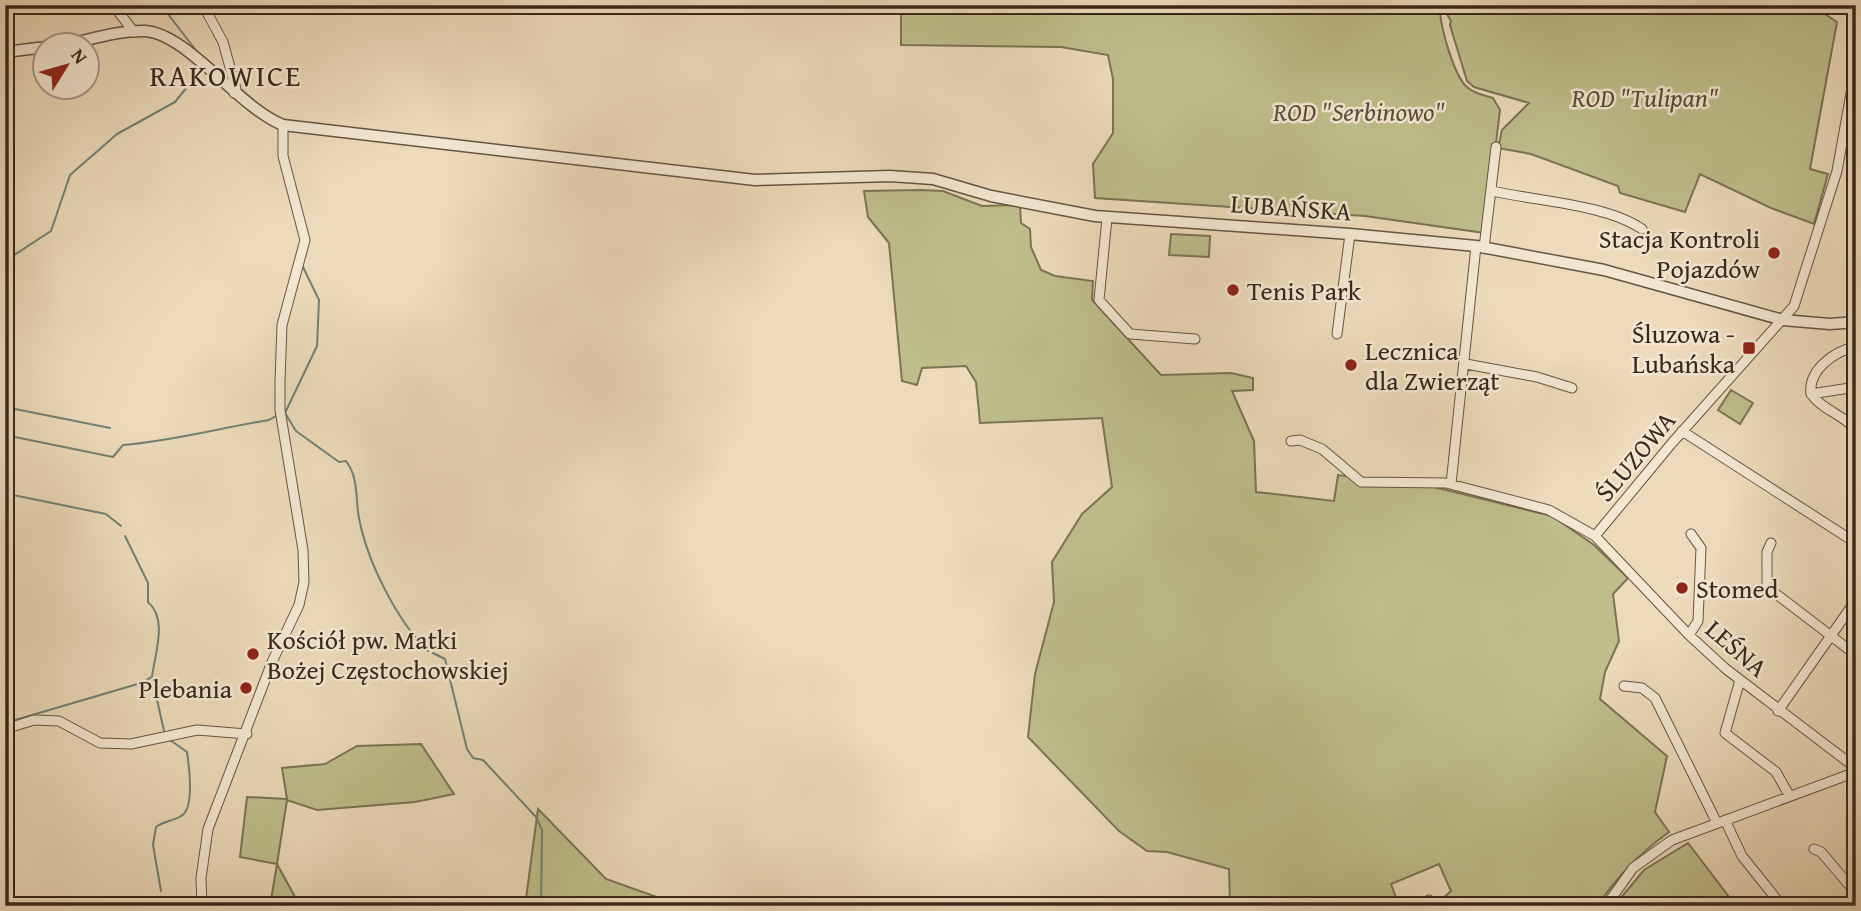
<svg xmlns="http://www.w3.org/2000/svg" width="1861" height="911" font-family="'Gentium Book Plus',serif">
<rect width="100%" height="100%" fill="#ecdaba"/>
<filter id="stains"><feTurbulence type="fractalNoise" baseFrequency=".00286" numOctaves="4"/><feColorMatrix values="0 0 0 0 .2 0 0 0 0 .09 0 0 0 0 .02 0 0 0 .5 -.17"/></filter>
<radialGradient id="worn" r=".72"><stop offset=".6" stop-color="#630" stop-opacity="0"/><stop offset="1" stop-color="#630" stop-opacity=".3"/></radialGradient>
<path fill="#bebe8b" stroke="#7b7454" stroke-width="2" d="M901,5H1811L1837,22L1810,169L1828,174L1814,224L1771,208L1700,174L1685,212L1620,193L1618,186L1531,154L1498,148L1502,130L1529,103L1474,87L1467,81L1450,25L1451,21L1445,11L1440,13C1442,31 1454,76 1467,87C1474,94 1484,95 1493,98L1500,110L1485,233L1365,216L1095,198L1093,164L1113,133V79L1108,55L1061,47L901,45Z
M920,190L943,191L982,206L1020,205L1021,223L1030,229L1031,247L1041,270L1055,276L1093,281L1092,300L1161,375L1231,373L1253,378V390L1232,391L1254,441L1256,492L1334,501L1338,475L1430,486L1552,516L1594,545L1628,578L1613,594L1619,641L1605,672L1600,699L1667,756L1655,812L1669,832C1639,854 1618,876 1597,906H1434L1451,891L1439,864L1391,884L1399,906L1338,904L1314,899L1313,906H1230L1229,869L1167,852L1147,851L1119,831L1028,737L1035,674L1054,602L1052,562L1082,514L1112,487L1102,418L980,423L976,382L966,366L922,368L917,385L902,381L889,243L868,217L864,191Z
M1171,234L1210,236L1209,257L1169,255Z
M1731,390L1753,403L1740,424L1718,410Z
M421,744L454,794L415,802L317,810L287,800L277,864L300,906H270L277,864L240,857L247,797L287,799L282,768L325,764L357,746Z
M538,809L606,879L682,906H525Z
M1688,843L1736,906H1614L1644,870Z"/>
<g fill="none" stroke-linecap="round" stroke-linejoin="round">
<path stroke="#728175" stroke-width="2" d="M161,5L198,53
M5,261L51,231L70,175L117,134L175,102L200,71
M303,267L319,300L317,346L285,413L296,431L339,462L346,461C359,478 355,497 359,518C367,561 397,621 428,651
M5,407L110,428
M5,435L113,457L123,445C172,441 220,428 269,420L276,416
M5,486L8,494L106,514L121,526
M433,653L445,659L467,749L473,758L483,760L536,817L542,830L541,906
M152,677L164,731
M5,723L141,683L152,677C155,653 168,619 148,602V583L125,536
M161,891L153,845L156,827C164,821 173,821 181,816C195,809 189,766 187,752L170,740"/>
<g stroke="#655544" stroke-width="11">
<path id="minor" d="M113,5L134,32
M203,5L223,42L236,89L234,93
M1492,191C1536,201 1605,204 1642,229
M1107,218L1099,300L1130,334L1195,339
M1484,248L1496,147
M1337,334L1350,234
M1466,364L1537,377L1572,388
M1811,394C1808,370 1834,351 1856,347
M1811,394C1822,410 1843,414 1856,430
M1811,394L1856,387
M1682,431L1856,543
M1291,441L1300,440L1322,449L1361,482L1446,483L1549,510L1595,536L1689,635L1726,669L1856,768
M1451,484L1476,246
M1595,536L1672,443L1794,306L1837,171L1856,66
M1771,543L1767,552V587L1856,655
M1689,635L1698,621L1701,548L1691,534
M1740,680L1725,733L1776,772L1789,795
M1624,686L1642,688L1655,698L1717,823
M1778,711L1856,600
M5,729L34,720L59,721L100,743L131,744L197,730L247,734
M1725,820L1742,856L1782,906
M1814,849L1821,852L1856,893
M202,906L201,878L208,829L272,662L299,605L304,582L303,550L280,410V382L282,325L305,240L283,156V125
M1422,906L1429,900
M1606,906L1633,868L1672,840L1856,772"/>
</g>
<g stroke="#655544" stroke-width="13">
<path id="tertiary" d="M59,46C87,41 117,30 145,31C188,34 238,107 283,125L755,180L890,176L933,179L991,196L1095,216L1350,234L1476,246L1604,270L1783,320L1830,324L1856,322
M5,52L46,47"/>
</g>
<use href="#minor" stroke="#f3e7d2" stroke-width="9"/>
<use href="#tertiary" stroke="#f3e7d2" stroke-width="10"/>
</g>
<g fill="#8f2418" stroke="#f3e7d2" stroke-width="2.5">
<circle cx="1774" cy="253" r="7"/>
<circle cx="1233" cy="290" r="7"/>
<rect x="1742" y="341" width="14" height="14" rx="3.5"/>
<circle cx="1351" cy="365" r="7"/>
<circle cx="1682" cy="588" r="7"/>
<circle cx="253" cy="654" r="7"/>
<circle cx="246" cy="688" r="7"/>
</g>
<g text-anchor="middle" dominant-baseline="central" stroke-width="5" stroke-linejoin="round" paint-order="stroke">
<g font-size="26" font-style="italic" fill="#5a4e38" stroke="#f3e7d2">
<text x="1645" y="97">ROD "Tulipan"</text>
<text x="1359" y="111">ROD "Serbinowo"</text>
</g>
<g font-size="26" fill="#38291c" stroke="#f3e7d2">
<text transform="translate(1291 207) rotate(4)">LUBAŃSKA</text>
<text transform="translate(1635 456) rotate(-50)">ŚLUZOWA</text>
<text transform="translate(1737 648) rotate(41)">LEŚNA</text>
</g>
<g font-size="26" fill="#38291c" stroke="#f3e7d2" text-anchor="start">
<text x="1760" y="238" text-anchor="end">Stacja Kontroli<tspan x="1760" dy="30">Pojazdów</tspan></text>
<text x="1247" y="290">Tenis Park</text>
<text x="1735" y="333" text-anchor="end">Śluzowa -<tspan x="1735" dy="30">Lubańska</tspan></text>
<text x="1365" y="350">Lecznica<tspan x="1365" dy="30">dla Zwierząt</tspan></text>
<text x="1696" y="588">Stomed</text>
<text x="267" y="639">Kościół pw. Matki<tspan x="267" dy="30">Bożej Częstochowskiej</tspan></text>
<text x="232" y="688" text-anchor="end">Plebania</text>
</g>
<g font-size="30" letter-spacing="2" fill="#38291c" stroke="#f3e7d2">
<text x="226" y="75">RAKOWICE</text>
</g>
</g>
<rect width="1861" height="911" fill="none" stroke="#ecdaba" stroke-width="28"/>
<rect x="7" y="7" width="1847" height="897" fill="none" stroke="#38291c" stroke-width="3.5"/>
<rect x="14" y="14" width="1833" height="883" fill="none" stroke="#38291c" stroke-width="2"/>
<g transform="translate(66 66) rotate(53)"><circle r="33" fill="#f3e7d2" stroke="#a89b89" stroke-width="2"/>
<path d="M0-5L12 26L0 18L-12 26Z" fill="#8f2418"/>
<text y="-10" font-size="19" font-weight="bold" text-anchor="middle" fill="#38291c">N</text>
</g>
<rect width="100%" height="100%" filter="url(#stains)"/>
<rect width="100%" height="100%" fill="url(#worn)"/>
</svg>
